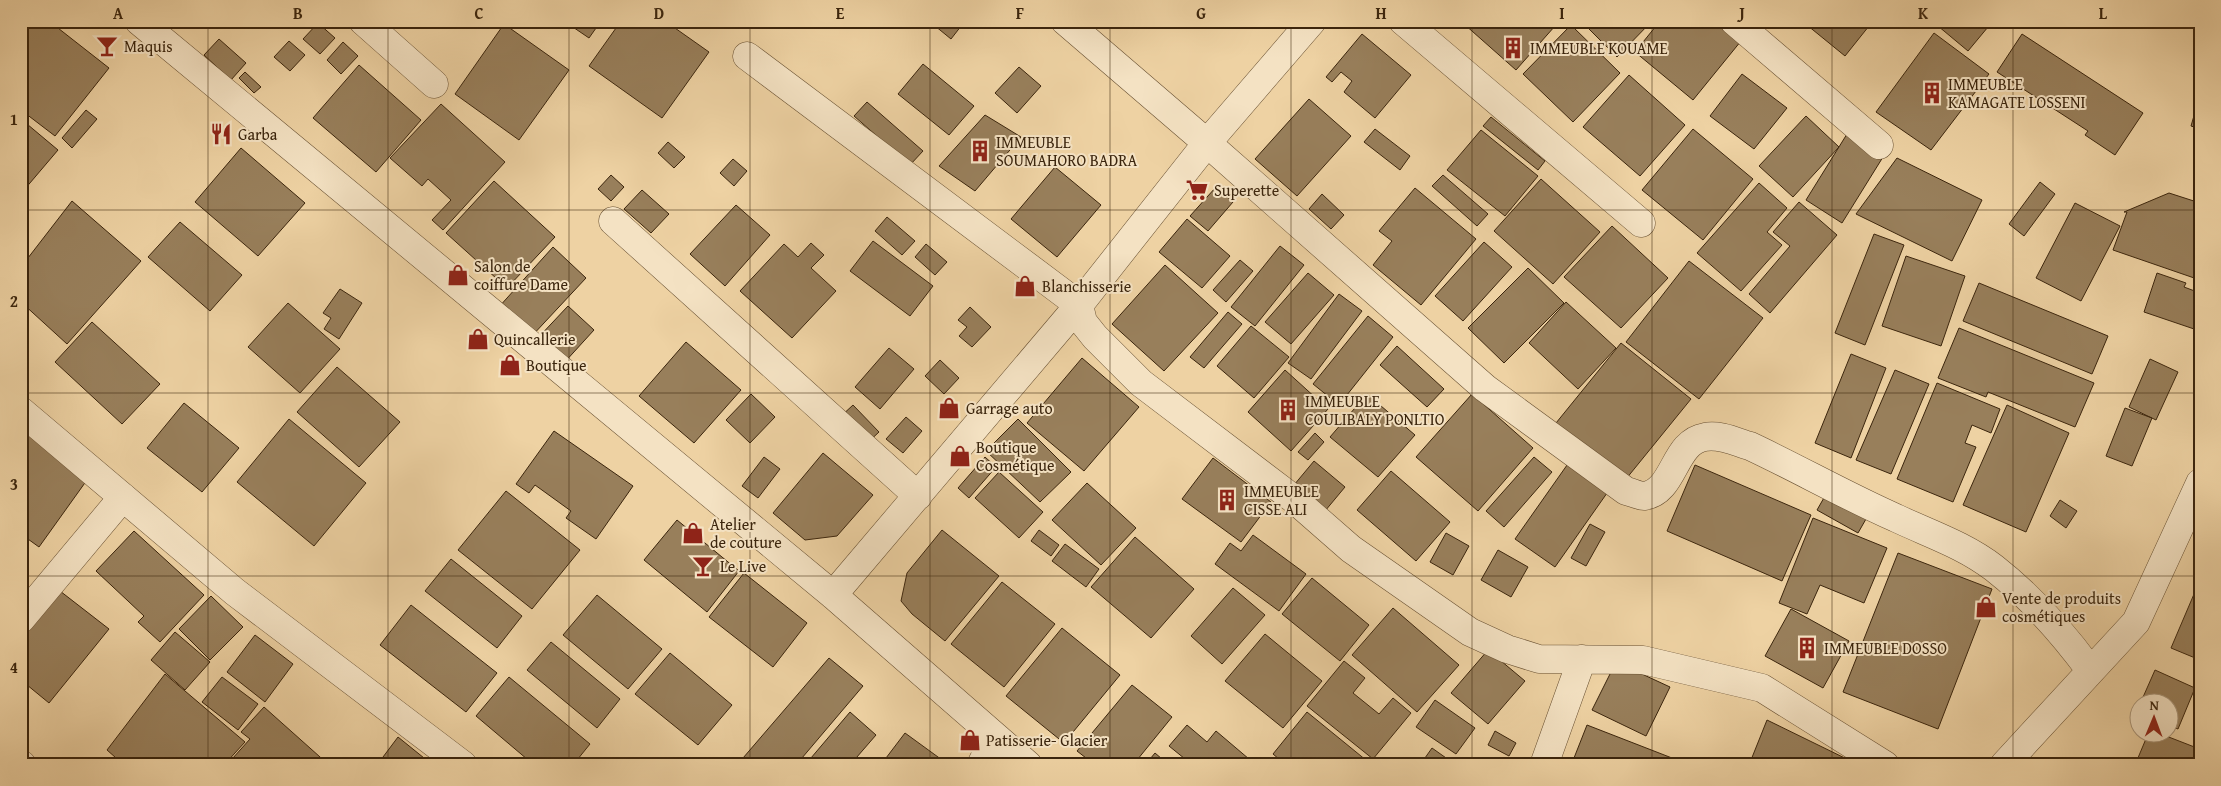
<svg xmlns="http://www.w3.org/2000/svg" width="2221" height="786" font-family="'Gentium Book Plus',serif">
<rect width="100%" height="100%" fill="#eed2a3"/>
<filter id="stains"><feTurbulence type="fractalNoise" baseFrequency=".004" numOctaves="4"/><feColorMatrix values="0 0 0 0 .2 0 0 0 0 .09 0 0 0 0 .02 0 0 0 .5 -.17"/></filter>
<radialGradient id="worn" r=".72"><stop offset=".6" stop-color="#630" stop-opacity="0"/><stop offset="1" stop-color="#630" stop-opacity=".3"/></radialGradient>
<path fill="#987f5b" stroke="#3b250d" d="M35,21H49L109,68L55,136L21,110V39Z
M564,21H601L589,38Z
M621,21H665L709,52L662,118L589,66Z
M929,21H965L951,39Z
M1466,21H1550L1555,26L1516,70L1464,24Z
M1581,21H1652L1617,57Z
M1660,21H1716L1741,41L1693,100L1635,52Z
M1802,21H1873L1845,56Z
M1932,21H1993L1968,51Z
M318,23L335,38L320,54L303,39Z
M504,24L569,70L519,140L455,94Z
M1571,25L1620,73L1573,122L1523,74Z
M1934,33L1989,74L1931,150L1876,112Z
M1362,34L1411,75L1375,118L1344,92L1352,81L1341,72L1332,82L1326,77Z
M2022,34L2143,113L2115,155L2085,135L2088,131L1997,72Z
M219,39L246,63L231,80L204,55Z
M289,41L305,55L290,71L274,57Z
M343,42L358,56L341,74L327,60Z
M923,64L974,106L949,135L898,94Z
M359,65L421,120L376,172L313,118Z
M1019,67L1041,86L1017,113L995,93Z
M245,72L261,87L254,93L239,78Z
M1742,74L1787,108L1754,149L1710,116Z
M1629,75L1685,125L1640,176L1583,127Z
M2200,95V129L2191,126Z
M1309,99L1351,136L1297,196L1255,159Z
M867,102L923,151L910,165L854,116Z
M441,104L505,162L443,230L432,220L451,200L428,179L422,186L390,158Z
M86,110L97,119L72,148L62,138Z
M985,115L1021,137L975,191L939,166Z
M1806,116L1839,147L1793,197L1759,166Z
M1491,117L1545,161L1538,170L1483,126Z
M21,119L58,150L24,190L21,188Z
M1375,129L1410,156L1400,170L1364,142Z
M1693,129L1753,179L1703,240L1642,190Z
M1481,130L1538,176L1505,216L1447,170Z
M1847,134L1883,157L1842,223L1806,200Z
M668,142L685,157L674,168L658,153Z
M241,148L305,203L258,256L195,202Z
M1897,158L1982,200L1952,261L1856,214Z
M733,159L747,171L734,186L720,173Z
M1055,167L1101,205L1057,257L1011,219Z
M611,175L624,187L611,201L598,189Z
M1443,175L1488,214L1477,226L1432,186Z
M1541,179L1600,232L1553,284L1494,231Z
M494,181L555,237L507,288L446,233Z
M2040,182L2055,194L2024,236L2009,224Z
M1759,183L1787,208L1767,232L1782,245L1741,291L1697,253Z
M1216,187L1233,202L1208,231L1190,216Z
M1415,188L1476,239L1421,305L1373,265L1392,241L1379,231Z
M642,190L669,214L651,233L624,209Z
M2169,193L2200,203V280L2113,250L2127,212H2124Z
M1322,194L1344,215L1331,229L1309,209Z
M72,201L141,261L67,344L21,302V267Z
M1799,202L1837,235L1770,313L1749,294L1790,246L1773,232Z
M2075,203L2120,226L2081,301L2036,278Z
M736,205L770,235L725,286L690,254Z
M887,217L915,241L902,255L875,231Z
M1187,219L1230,256L1202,288L1159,252Z
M180,222L242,275L210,311L148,257Z
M1612,226L1668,278L1621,328L1564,277Z
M1874,234L1904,245L1865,345L1835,333Z
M873,241L933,286L910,316L850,271Z
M1484,242L1512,267L1463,321L1435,296Z
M811,243L824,255L811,268L836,291L792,338L740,291L784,244L798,257Z
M926,244L947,262L935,275L915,257Z
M1280,246L1304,265L1255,326L1231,307Z
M553,247L586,278L530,338L498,308Z
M1906,256L1965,276L1941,346L1882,326Z
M1240,260L1253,271L1226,302L1213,290Z
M1689,261L1763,318L1699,399L1626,342Z
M1165,265L1218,313L1164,371L1112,324Z
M1528,268L1564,303L1504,363L1468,328Z
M1308,273L1334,295L1291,344L1265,322Z
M2157,273L2186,283L2184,287L2200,293V331L2144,312Z
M1979,283L2108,336L2092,374L1963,321Z
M340,289L362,303L339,339L324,329L331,318L323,313Z
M1339,294L1362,311L1311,379L1288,363Z
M1566,302L1616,348L1578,389L1529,343Z
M288,303L340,349L300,393L248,347Z
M568,306L594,330L563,364L536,340Z
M970,307L991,327L972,347L959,336L967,327L958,320Z
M1228,312L1242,324L1204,368L1190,357Z
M1368,316L1393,337L1339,405L1313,384Z
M92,322L160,384L122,424L55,362Z
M1251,326L1289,357L1254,398L1217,366Z
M1959,328L2094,383L2075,427L1988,392L1986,397L1938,378Z
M686,342L741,390L694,443L639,396Z
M1621,343L1691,399L1626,479L1556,423Z
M1397,346L1444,389L1427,407L1380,365Z
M889,348L914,369L880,409L855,387Z
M1851,354L1886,368L1851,458L1815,443Z
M1082,358L1139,407L1084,471L1027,423Z
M2150,359L2178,372L2156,420L2129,407Z
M940,360L959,378L944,394L925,376Z
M337,367L400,422L359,467L297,412Z
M1285,370L1328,409L1291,451L1248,412Z
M1895,370L1929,384L1891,474L1856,460Z
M1937,383L2000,409L1991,433L1972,425L1965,443L1976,447L1953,502L1897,479Z
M751,394L775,417L750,443L726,420Z
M1367,394L1415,435L1378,477L1330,437Z
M1472,394L1533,448L1478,511L1416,457Z
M184,403L239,448L202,492L147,448Z
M853,405L879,432L865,445L839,418Z
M2007,405L2069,433L2026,532L1963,505Z
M2125,408L2152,418L2132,466L2106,456Z
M906,417L922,431L903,453L886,439Z
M289,419L366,483L314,546L237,482Z
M1018,419L1071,472L1040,502L986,451Z
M21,423L92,473L39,547L21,534Z
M554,431L633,486L596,539L566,518L571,511L535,485L529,493L516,484Z
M1315,433L1324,442L1308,460L1298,452Z
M823,453L873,495L837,536L805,540L773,513Z
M764,457L780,469L758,498L742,486Z
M985,457L996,467L969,498L958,488Z
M1534,457L1552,472L1504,527L1486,511Z
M1213,458L1271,502L1241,542L1182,499Z
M1572,458L1612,486L1555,567L1515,539Z
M1314,461L1345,487L1325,511L1294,485Z
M1695,465L1811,515L1782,581L1667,531Z
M1391,471L1450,522L1416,561L1357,510Z
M999,472L1043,512L1019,538L975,498Z
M1087,483L1136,528L1101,565L1052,520Z
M1829,489L1870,512L1858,533L1817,510Z
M506,491L580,550L532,609L458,550Z
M2060,500L2077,511L2066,528L2050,516Z
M1813,518L1887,548L1864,603L1820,585L1807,614L1779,603Z
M677,520L739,571L707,612L644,560Z
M1590,524L1605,532L1586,566L1571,558Z
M942,530L999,576L945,641L912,614L901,601L907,573Z
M1039,530L1059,545L1051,556L1031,541Z
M134,531L204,595L160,642L138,622L144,616L96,571Z
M1446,533L1469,546L1453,575L1430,562Z
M1253,535L1306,574L1279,611L1215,564L1230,543L1241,551Z
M1135,537L1194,589L1151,638L1091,587Z
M1065,544L1099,569L1086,587L1052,561Z
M1498,550L1528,567L1511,597L1481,580Z
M1898,553L1992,589L1938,729L1843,692Z
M451,559L522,616L497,648L425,591Z
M744,573L807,623L773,667L709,617Z
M1312,578L1369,625L1340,661L1282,614Z
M2200,580V660L2171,648Z
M1002,582L1055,624L1004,687L951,644Z
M1233,588L1265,615L1222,664L1191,636Z
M60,591L109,629L49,703L21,680V640Z
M597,595L662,649L628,689L563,635Z
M211,596L243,627L210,660L179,629Z
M411,605L497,673L466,712L380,645Z
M1393,608L1459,665L1417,712L1352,655Z
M1791,609L1849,641L1823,688L1765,656Z
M1062,628L1120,675L1064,743L1006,696Z
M175,632L210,662L185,690L151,660Z
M1265,634L1322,681L1283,728L1225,681Z
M255,635L293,664L265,702L227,672Z
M551,642L620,699L597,728L527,670Z
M1488,650L1525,681L1488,724L1451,693Z
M670,653L732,705L698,745L635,694Z
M829,658L863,686L796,765H737Z
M1344,661L1365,678L1353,693L1379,714L1393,698L1411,713L1373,759L1307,706Z
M1616,662L1670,687L1646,736L1592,710Z
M2155,670L2195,688L2178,729L2168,725V704H2140Z
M165,674L245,742L224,765H124L107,750Z
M222,677L258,704L238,730L202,702Z
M509,677L590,744L573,765H534L476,716Z
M1132,685L1172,717L1133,765H1095L1077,751Z
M1435,700L1475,728L1456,754L1416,727Z
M264,707L329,765H239L232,759L250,739L241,732Z
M850,712L876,735L850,765H805Z
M1307,712L1372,765H1286L1273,754Z
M1767,720L1859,765H1749Z
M1187,725L1207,742L1216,731L1249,759L1244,765H1188L1190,763L1169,746Z
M1587,725L1690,765H1591L1574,758Z
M1495,731L1516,743L1509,756L1488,745Z
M905,733L949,765H894L886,758Z
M2148,734H2161L2197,748L2191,765H2135Z
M398,737L424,758L419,765H377Z
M1432,748L1456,765H1420Z
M1155,753L1169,765H1145Z"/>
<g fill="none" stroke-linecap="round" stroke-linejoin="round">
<g stroke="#685032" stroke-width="29">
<path id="minor" d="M139,21L833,595L1028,765
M363,21L434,84
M1065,21L1207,143L1485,388L1626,491C1631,492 1639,496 1644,496C1675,492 1673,442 1705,437C1720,434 1736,442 1750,446C1799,469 1846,496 1896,518C1930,534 1964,545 1994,568C2031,597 2062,632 2090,670
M1403,21L1641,223
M1734,21L1879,145
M747,56L1079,305L1083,322L1095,337L1141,383L1295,500L1351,549L1470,632L1507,649L1539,659L1643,660L1762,688L1885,765
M613,221L918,496
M21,411L235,592L463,765
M833,595L1079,305L1207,143L1312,21
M21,619L123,497
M21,764L22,765
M981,765L995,737
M1544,765L1582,659
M2004,765L2136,622L2200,483"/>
</g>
<use href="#minor" stroke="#f4e2c3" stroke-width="28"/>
</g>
<path fill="none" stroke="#3b250d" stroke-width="1" stroke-opacity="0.55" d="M208,21V765M388,21V765M569,21V765M750,21V765M930,21V765M1110,21V765M1291,21V765M1472,21V765M1652,21V765M1832,21V765M2013,21V765M21,210H2200M21,393H2200M21,576H2200"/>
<defs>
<g id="bar-bare" transform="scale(1.725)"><path d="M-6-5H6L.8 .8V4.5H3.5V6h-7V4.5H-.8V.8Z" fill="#8f2418" stroke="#f4e2c3" stroke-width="2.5" paint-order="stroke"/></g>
<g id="building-bare" transform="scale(1.725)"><path d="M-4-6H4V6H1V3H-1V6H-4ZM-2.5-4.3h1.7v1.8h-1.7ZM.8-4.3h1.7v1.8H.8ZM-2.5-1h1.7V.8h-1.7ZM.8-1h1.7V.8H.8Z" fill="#8f2418" stroke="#f4e2c3" stroke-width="2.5" paint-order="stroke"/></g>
<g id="restaurant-bare" transform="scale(1.725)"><path d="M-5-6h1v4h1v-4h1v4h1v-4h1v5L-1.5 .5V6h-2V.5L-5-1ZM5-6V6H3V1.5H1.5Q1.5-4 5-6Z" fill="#8f2418" stroke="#f4e2c3" stroke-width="2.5" paint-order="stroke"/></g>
<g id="supermarket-bare" transform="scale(1.725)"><path d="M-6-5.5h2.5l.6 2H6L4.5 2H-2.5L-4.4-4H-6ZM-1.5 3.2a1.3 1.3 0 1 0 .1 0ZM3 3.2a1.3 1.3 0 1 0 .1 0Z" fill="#8f2418" stroke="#f4e2c3" stroke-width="2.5" paint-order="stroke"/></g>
<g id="shop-bare" transform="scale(1.725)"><path d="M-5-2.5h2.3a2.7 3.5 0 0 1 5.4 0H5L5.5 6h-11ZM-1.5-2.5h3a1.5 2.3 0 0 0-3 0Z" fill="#8f2418" stroke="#f4e2c3" stroke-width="2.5" paint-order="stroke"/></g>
</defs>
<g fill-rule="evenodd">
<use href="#bar-bare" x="107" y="46"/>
<use href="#building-bare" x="1513" y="48"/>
<use href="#building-bare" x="1932" y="93"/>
<use href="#restaurant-bare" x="221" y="134"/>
<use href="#building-bare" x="980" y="151"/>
<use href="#supermarket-bare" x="1197" y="190"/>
<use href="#shop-bare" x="458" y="275"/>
<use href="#shop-bare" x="1025" y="286"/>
<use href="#shop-bare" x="478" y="339"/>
<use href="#shop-bare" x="510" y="365"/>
<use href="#shop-bare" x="949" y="408"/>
<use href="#building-bare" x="1288" y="410"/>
<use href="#shop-bare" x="960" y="456"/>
<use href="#building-bare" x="1227" y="500"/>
<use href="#shop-bare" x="693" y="533"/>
<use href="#bar-bare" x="703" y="566"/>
<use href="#shop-bare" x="1986" y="607"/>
<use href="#building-bare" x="1807" y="648"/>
<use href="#shop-bare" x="970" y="740"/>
</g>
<g text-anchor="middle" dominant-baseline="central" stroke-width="4" stroke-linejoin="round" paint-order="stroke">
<g font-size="16" fill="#3b250d" stroke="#f4e2c3" text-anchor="start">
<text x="124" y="46">Maquis</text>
<text x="1530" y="48">IMMEUBLE KOUAME</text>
<text x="1948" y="84">IMMEUBLE<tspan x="1948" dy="18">KAMAGATE LOSSENI</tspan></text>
<text x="238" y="134">Garba</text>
<text x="996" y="142">IMMEUBLE<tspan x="996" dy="18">SOUMAHORO BADRA</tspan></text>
<text x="1214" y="190">Superette</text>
<text x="474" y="266">Salon de<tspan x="474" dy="18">coiffure Dame</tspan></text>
<text x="1042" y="286">Blanchisserie</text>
<text x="494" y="339">Quincallerie</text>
<text x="526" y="365">Boutique</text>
<text x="1305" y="401">IMMEUBLE<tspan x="1305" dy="18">COULIBALY PONLTIO</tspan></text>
<text x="966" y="408">Garrage auto</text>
<text x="976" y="447">Boutique<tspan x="976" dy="18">Cosmétique</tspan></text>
<text x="1244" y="491">IMMEUBLE<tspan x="1244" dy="18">CISSE ALI</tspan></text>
<text x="710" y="524">Atelier<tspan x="710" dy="18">de couture</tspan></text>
<text x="720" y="566">Le Live</text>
<text x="2002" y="598">Vente de produits<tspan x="2002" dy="18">cosmétiques</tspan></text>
<text x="1824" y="648">IMMEUBLE DOSSO</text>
<text x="986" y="740">Patisserie- Glacier</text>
</g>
</g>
<rect width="2221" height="786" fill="none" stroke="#eed2a3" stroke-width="55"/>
<g transform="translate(2154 718) rotate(1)"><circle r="24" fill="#f4e2c3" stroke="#aa967a"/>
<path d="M0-4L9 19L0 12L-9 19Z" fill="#8f2418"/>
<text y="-8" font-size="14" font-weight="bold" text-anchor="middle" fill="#3b250d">N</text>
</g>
<rect x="28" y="28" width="2166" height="730" fill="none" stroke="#3b250d" stroke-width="2"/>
<g font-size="16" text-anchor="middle" font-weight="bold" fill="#3b250d">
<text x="118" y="19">A</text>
<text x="298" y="19">B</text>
<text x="479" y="19">C</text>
<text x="659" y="19">D</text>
<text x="840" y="19">E</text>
<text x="1020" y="19">F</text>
<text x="1201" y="19">G</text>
<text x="1381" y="19">H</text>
<text x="1562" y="19">I</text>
<text x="1742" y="19">J</text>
<text x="1923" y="19">K</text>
<text x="2103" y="19">L</text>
<text x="14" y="125">1</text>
<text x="14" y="307">2</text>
<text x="14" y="490">3</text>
<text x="14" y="673">4</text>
</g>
<rect width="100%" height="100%" filter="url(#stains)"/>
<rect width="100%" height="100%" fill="url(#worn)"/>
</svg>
